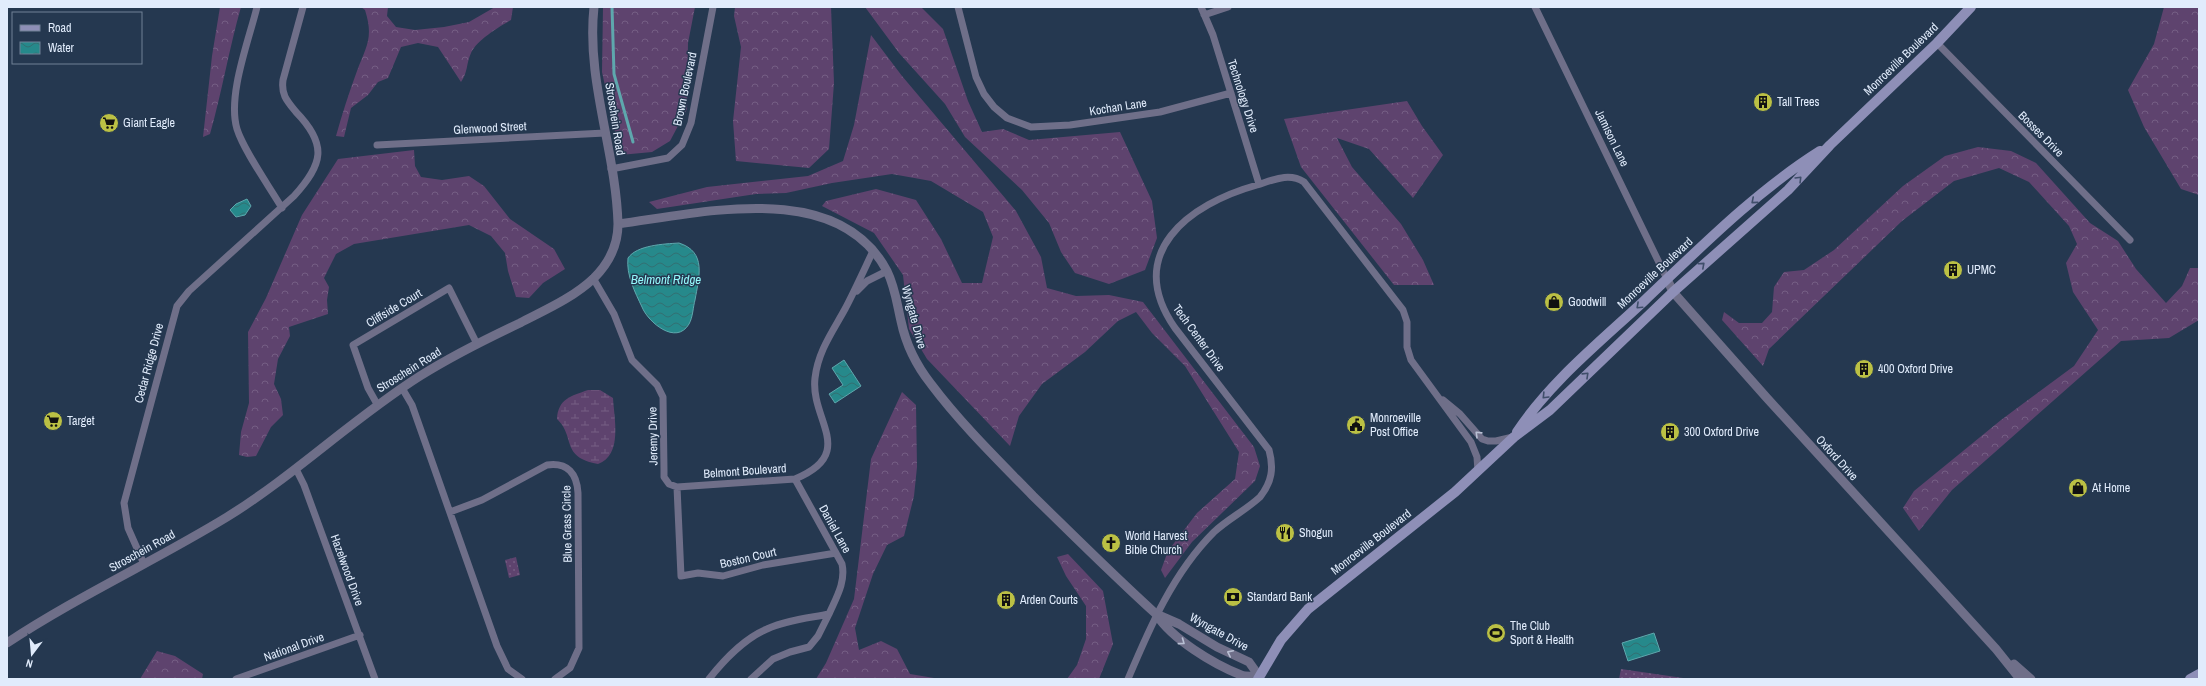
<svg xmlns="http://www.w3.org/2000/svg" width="2206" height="686" font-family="'Archivo Narrow',sans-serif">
<defs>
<pattern id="green-dots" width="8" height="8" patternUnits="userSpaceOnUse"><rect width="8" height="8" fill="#5e436e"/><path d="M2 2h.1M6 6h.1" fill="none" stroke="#755e84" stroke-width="1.8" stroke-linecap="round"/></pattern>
<pattern id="forest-crowns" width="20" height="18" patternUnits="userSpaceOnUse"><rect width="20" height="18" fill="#5e436e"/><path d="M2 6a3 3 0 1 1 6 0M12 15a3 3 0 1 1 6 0" fill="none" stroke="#755e84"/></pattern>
<pattern id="wetland-marsh" width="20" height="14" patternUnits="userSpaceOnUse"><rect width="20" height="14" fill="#5e436e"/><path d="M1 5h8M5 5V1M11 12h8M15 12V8" fill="none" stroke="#755e84"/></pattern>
<pattern id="water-waves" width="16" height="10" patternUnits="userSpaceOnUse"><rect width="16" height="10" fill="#26898b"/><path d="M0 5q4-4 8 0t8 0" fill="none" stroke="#326f72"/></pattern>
</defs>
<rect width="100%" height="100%" fill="#253850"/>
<path fill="url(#green-dots)" d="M516,557L520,575L509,578L505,560Z
M1621,669L1690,679H1619Z"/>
<path fill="url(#forest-crowns)" d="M220,7H241C229,49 222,92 210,134L203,137L212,56Z
M361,7H388L387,16L396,27L415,30L444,27L469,22L495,7H513L511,20C499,27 477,40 471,53C466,64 468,72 461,82L438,47L418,43L401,47L388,78L378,82L368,95L351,108L344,137L336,136C342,114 349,93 357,71C366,47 374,38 365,10Z
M603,7H695L688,43L687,109L670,141L652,152L620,155L602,72Z
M735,7H831L834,83L829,149L809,168L736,161L733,121L741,47L734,16Z
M865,7H921L943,29L968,101L982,132L1003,129L1029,140L1120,132L1152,201L1157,238L1145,270L1109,284L1075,273L1061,252L1049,223L1022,190L965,137L945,104L899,53Z
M2164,7H2199V195L2181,189L2144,127L2128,90L2154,44Z
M871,35L902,76L1016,211L1041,257L1047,288L1076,296L1109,295L1143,302L1254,447L1260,466L1255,481L1192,542L1165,578L1161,570L1168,551L1197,513L1235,479L1239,452L1185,366L1152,333L1136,312L1118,321L1085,352L1042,384L1019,416L1010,446L927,359L909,329L903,275L874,233L822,206L826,201L876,189L916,200L941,239L962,283H982L993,237L983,212L931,181L892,174L832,183L786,193L756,194L657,209L649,202L707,187L808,176L843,161L854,125Z
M1407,101L1422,126L1443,155L1413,198L1369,149L1337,138L1352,167L1401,224L1423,260L1434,285H1394L1301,167L1284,119Z
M1978,147L2011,151L2036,163L2090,223L2118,241L2136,269L2166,303L2182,286L2190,268H2199V320L2169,338L2121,341L1952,490L1919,531L1903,508L1914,491L2001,420L2074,366L2098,330L2073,292L2066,263L2077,244L2069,226L2029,182L1999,168L1954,181L1902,221L1769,349L1763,366L1722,320L1724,312L1739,323H1762L1772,312L1774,287L1784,272L1804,270L1834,250L1903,186L1945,156Z
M414,150L415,166L421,177L442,180L469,176L484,186L510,219L554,249L565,269L543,283L529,298L516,297L508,271L505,253L491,236L469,225L354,244L336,254L324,278L329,287L327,300L328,314L289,327L290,336L278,359L274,384L281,399L283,415L271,427L256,456L247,457L239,455L241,432L249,403L248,332L266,298L302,215L338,159Z
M902,392L916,405L917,467L914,496L904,536L887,545L873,574L855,628L859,650L881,641L897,649L910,674L940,679H816L826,663L854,599L871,459Z
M1068,554L1103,591L1113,644L1099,679H1067L1077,665L1086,639V606L1066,576L1057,557Z
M157,651L175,656L203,674L202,679H140Z"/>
<path fill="url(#wetland-marsh)" d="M588,390H600L613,398C614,418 623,455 598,464C560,457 576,437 557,419C558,399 571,396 588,390Z"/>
<path fill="url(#water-waves)" stroke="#5ea7ad" d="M247,199L251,206L245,215L236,217L230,210L236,204Z
M679,243C707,252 699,277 695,300C693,307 693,317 689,324C676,346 648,322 642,307C635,292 626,275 628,258C637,245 664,244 679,243Z
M844,360L861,386L835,403L829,394L843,385L832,368Z
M1654,633L1660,651L1628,661L1622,643Z"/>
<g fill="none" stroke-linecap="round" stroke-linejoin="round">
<path stroke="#5ea7ad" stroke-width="3" d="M612,7L614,74L633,142"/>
<path stroke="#6f6f89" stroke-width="7" d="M257,7C249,40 227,96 237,129C244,151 269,186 282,208
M958,7L976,77L984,94L994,107L1007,118L1031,127L1070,125L1160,112L1231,93
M1201,7L1213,35L1259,184
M1535,7L1667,279
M1204,15L1228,7
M1937,43L2130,240
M377,145L605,133
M611,169L668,158L682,145L691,123L713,7
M593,278L614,314L632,360L657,385L663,397L664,470V477L669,484L677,487L795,479C858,453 810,420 815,378C818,351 833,331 845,309C855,290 864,270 873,251
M857,291L867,281L887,271
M402,388L412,405L497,646L508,669L522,679
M1443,400L1460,414L1482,439L1488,441H1496L1513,437
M377,404L368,388L353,345L449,288L477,344
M296,469L304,485L375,679
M677,487L681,576L698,573L723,576L763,565L836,553
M450,512L482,500L547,465C568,462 577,474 578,493L579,648L570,668L555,679
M144,564L128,528L124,503L177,306L189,291L294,196C323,164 328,145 296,112C287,101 281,95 283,80L303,7
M236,679L360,635
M709,679C723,661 745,638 767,629C786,620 809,618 829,614C836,598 846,582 842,564L795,479
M751,679L773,659L790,652L809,647L818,636L829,614
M1128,679C1150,627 1173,573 1214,532C1228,519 1246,510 1260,497C1272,482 1274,468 1269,450L1175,328C1123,253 1189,204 1257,185C1273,180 1289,172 1304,182L1403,310L1407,322V347L1411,360L1471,442L1477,457L1478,471"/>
<path stroke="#6f6f89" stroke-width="9" d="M618,224C702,213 838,178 887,271C895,287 897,304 901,321C906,345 916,365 931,384C961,424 998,460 1033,496C1074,536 1114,576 1156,614C1172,639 1213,664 1241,675C1246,677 1254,676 1259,676
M1667,279L1673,292L1766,397L1996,649L2020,679
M1156,614L1179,624L1217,647L1249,662L1259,676
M7,643C78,596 155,561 227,517C295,475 352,419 420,376C452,356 486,339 520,323C545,310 573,298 594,278C609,263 618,245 618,224C616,151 586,81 594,7
M2014,664L2031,679"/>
<path stroke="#8e8fb7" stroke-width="10" d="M1517,432C1550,382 1600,342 1644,301C1699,249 1755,192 1820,151
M1258,679L1281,640L1308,609L1455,492L1514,437L1550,410L1673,292L1788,190L1830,145L1937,43L1971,7
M2190,679L2199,674"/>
</g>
<defs><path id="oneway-chevron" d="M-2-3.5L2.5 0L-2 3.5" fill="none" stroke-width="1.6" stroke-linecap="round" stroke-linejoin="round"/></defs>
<g stroke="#3f4e6a">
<use href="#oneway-chevron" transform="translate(1799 179) rotate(-45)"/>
<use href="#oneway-chevron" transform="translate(1754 201) rotate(139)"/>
<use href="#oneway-chevron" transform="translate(1702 265) rotate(-42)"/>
<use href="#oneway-chevron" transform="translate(1639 306) rotate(137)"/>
<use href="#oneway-chevron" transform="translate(1586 375) rotate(-44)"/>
<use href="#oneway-chevron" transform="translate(1545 396) rotate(134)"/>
</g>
<g stroke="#b9c0d4">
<use href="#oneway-chevron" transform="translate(1478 434) rotate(-136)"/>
<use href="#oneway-chevron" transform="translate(1182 642) rotate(36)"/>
<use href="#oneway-chevron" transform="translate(1230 653) rotate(-154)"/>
</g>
<defs>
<g id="building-disc" transform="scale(1)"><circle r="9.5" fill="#bbc044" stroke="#253850"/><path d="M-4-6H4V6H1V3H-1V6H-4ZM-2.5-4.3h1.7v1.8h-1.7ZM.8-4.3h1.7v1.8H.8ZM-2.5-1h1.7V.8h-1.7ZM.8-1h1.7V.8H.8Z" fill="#111"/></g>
<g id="supermarket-disc" transform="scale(1)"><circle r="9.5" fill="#bbc044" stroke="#253850"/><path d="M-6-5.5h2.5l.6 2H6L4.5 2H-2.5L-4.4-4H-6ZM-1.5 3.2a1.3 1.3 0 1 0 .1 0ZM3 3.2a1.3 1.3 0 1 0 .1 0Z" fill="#111"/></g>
<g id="shop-disc" transform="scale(1)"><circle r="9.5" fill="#bbc044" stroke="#253850"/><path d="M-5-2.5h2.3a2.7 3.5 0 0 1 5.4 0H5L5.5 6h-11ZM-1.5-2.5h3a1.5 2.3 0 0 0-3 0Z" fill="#111"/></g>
<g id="civic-disc" transform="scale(1)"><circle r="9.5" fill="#bbc044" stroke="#253850"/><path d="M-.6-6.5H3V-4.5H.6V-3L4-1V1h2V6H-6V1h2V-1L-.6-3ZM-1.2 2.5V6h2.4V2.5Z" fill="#111"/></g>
<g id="restaurant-disc" transform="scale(1)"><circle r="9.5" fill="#bbc044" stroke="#253850"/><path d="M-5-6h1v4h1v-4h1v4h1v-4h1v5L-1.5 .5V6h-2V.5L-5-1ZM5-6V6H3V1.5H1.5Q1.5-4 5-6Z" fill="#111"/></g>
<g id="church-disc" transform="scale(1)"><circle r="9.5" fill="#bbc044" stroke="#253850"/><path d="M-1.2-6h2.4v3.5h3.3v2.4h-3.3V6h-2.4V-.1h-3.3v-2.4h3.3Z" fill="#111"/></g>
<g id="bank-disc" transform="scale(1)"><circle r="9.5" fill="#bbc044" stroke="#253850"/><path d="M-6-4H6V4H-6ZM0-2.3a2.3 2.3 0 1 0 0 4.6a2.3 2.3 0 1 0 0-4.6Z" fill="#111"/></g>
<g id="stadium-disc" transform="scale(1)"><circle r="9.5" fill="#bbc044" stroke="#253850"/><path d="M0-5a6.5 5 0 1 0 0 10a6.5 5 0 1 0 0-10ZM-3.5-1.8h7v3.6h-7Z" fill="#111"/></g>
</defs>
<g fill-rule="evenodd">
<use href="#building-disc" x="1763" y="102"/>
<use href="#supermarket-disc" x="109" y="123"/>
<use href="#building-disc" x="1953" y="270"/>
<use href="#shop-disc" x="1554" y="302"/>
<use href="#building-disc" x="1864" y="369"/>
<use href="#supermarket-disc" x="53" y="421"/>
<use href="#civic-disc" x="1356" y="425"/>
<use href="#building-disc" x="1670" y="432"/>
<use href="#shop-disc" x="2078" y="488"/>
<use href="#restaurant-disc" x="1285" y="533"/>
<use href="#church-disc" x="1111" y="543"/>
<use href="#bank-disc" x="1233" y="597"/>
<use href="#building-disc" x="1006" y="600"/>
<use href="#stadium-disc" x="1496" y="633"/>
</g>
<g text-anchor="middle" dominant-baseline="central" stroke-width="3" stroke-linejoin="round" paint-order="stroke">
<g font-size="12" fill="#e1ecfc" stroke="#253850">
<text transform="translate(1901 59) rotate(-44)">Monroeville Boulevard</text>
<text transform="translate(685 89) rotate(-78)">Brown Boulevard</text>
<text transform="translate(1243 96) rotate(72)">Technology Drive</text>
<text transform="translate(1118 107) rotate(-9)">Kochan Lane</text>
<text transform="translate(615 119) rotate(81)">Stroschein Road</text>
<text transform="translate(490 128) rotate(-3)">Glenwood Street</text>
<text transform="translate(2041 134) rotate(45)">Bosses Drive</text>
<text transform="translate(1612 138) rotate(64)">Jamison Lane</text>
<text transform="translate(1655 273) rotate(-43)">Monroeville Boulevard</text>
<text transform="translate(394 308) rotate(-31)">Cliffside Court</text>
<text transform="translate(914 317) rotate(75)">Wyngate Drive</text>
<text transform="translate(1199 338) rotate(54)">Tech Center Drive</text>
<text transform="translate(149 363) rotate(-75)">Cedar Ridge Drive</text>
<text transform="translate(409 370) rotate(-32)">Stroschein Road</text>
<text transform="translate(653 436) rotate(-91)">Jeremy Drive</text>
<text transform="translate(1837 458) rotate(48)">Oxford Drive</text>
<text transform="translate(745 471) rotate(-4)">Belmont Boulevard</text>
<text transform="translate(567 524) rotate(-91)">Blue Grass Circle</text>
<text transform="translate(835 529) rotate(61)">Daniel Lane</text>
<text transform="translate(1371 542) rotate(-38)">Monroeville Boulevard</text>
<text transform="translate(142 551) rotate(-29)">Stroschein Road</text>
<text transform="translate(748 558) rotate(-13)">Boston Court</text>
<text transform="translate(347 570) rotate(70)">Hazelwood Drive</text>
<text transform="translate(1219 632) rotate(29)">Wyngate Drive</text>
<text transform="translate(294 647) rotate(-20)">National Drive</text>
</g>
<g font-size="12" fill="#e1ecfc" stroke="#253850" text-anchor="start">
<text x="1777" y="102">Tall Trees</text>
<text x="123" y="123">Giant Eagle</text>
<text x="1967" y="270">UPMC</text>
<text x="1568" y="302">Goodwill</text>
<text x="1878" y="369">400 Oxford Drive</text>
<text x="1370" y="418">Monroeville<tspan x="1370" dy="14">Post Office</tspan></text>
<text x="67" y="421">Target</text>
<text x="1684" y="432">300 Oxford Drive</text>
<text x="2092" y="488">At Home</text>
<text x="1299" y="533">Shogun</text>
<text x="1125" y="536">World Harvest<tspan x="1125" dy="14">Bible Church</tspan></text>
<text x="1247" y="597">Standard Bank</text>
<text x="1020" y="600">Arden Courts</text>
<text x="1510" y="626">The Club<tspan x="1510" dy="14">Sport &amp; Health</tspan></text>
</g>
<g font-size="13" font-style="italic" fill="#94f8fb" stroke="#253850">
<text x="666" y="279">Belmont Ridge</text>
</g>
</g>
<rect width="2206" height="686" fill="none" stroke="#e1ecfc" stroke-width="16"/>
<rect x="12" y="12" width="130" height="52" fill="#253850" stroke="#708095"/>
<rect x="20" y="25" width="20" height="6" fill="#8e8fb7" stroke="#708095"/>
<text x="48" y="32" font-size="12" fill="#e1ecfc">Road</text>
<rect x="20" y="42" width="20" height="12" fill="url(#water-waves)" stroke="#708095"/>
<text x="48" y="52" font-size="12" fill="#e1ecfc">Water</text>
<g transform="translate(32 654) rotate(196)" stroke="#253850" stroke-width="3" paint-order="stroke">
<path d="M0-3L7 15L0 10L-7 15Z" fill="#e1ecfc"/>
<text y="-6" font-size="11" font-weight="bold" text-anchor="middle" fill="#e1ecfc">N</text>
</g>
</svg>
